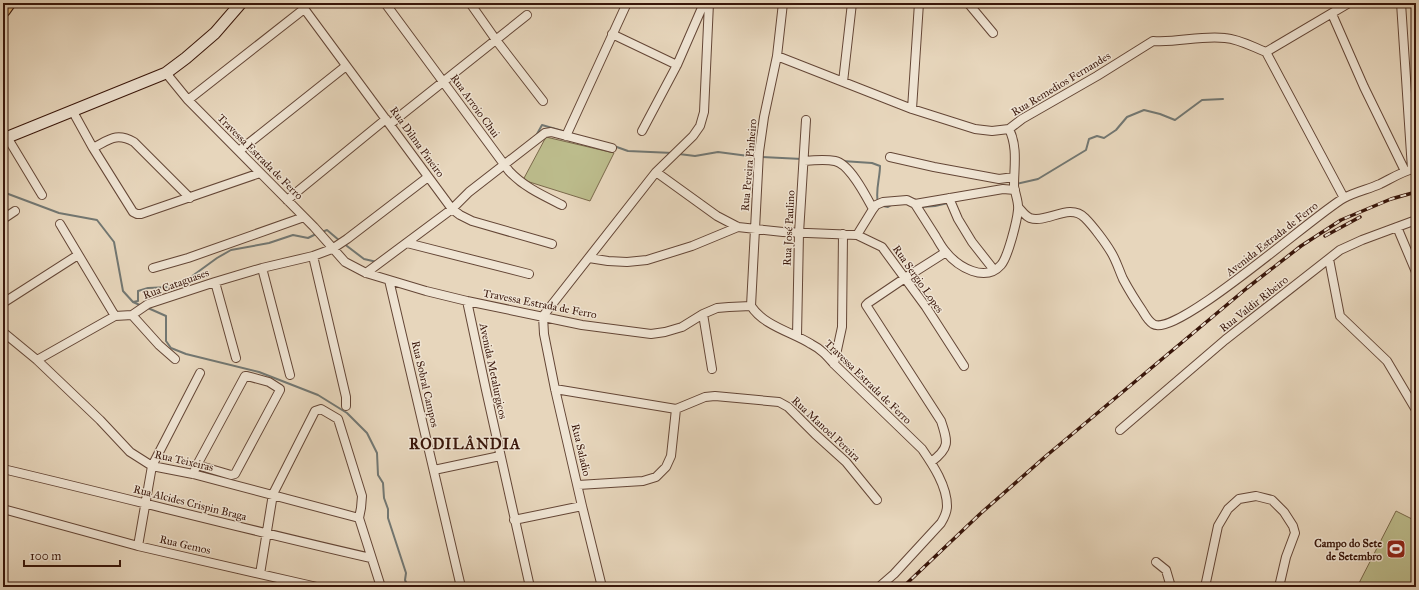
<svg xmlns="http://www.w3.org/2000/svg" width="1419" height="590" font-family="'IM FELL Great Primer',serif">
<rect width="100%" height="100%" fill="#e7d6bc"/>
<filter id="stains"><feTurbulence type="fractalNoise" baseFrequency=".005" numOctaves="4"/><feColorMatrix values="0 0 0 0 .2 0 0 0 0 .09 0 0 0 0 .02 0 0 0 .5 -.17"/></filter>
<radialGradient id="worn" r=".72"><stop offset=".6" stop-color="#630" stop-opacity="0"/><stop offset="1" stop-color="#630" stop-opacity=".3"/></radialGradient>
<path fill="#bcbc8c" stroke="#7a694b" d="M546,137L614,153L590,201L523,180Z
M1396,511L1416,521V578L1411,587H1357Z"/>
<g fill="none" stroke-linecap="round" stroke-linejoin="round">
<path stroke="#727772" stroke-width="2" d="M537,134L542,125L566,132
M614,146L628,151L673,153
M679,154L695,156L718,152L756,157
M760,157L802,159
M842,161L872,163L880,166C880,178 875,191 878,203
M1016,184L1038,179L1086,150L1089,139L1097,136L1104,138L1116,130L1127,117L1144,110L1160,114L1175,120L1202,100L1223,99
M3,192L59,213L97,220L114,242L123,291L133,302L142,306
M883,206L888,207L893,204
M921,207L935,206L948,203
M322,232L327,230L340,241
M343,243L364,259L377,262
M133,302L138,301V291L148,288L170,287L184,282L217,258L231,250L269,243L293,235L308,238L316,234
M148,308L166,316V341L171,348L186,354L259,372L318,395L347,413L367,433L377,453L378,475L383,483L384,498L388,509V518L406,573L405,580L408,587"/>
<g stroke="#644636" stroke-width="10">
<path id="minor" d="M300,3L452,209L460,215L472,221L552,244
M385,3L509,171C524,187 542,195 562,205
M470,3L496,40L543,101
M968,3L993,33
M1401,3L1412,169
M1332,14L1364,87L1405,171
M612,34L677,65
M1266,52L1344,198
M1266,52L1349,3
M777,56L912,109L975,129L992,131L1009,129L1022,119L1097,76L1153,41C1177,43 1201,35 1225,38C1239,39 1253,47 1266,52
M166,73L188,100L314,227L345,262L366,273L426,291L467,301L582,325L651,334L665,332L682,327L703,314L717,308L729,307L751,306
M843,82L852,3
M188,100L304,9
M912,109L919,3
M72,110L93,148L133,212L137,214H141L260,173
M390,124L527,15
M642,131L677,65L704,3
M566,136L627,3
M7,137L42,195
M93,148C109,140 116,132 134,142L190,198
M239,151L346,66
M890,157L934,167L999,179L1014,177
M804,161C814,160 826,159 835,161C850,164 866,196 873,209
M656,172L717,216L738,227L783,232L857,235L882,247L926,307L964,366
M949,198L958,219L972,242L994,270
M287,200L386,119
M915,204L1003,189L1015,190
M1019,208C1022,211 1025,216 1030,218C1047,224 1069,202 1085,218C1093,226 1105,242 1111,252C1116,260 1119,270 1123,279C1129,290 1135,300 1142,310C1145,315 1148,321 1153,324C1176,339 1316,213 1344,198C1355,192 1369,189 1380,184C1392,178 1403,171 1416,168
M3,219L15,211
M60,224L115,316
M1397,227L1416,272
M857,235L873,209L876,205L883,202L907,200L915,204C922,215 929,226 936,237C939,242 942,248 946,252C958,267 985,283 1001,265C1008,257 1017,221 1018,210C1019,202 1015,194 1014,186C1014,167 1018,147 1009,129
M407,243L529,274
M313,256L346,397V406
M589,258L608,261L627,262L647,260L692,246L738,227
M1329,259L1340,316L1387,361L1416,410
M153,268L188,258L304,217
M262,268L290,375
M366,273L452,209L469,192L545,133L551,132L612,148
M389,280L461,587
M215,282L236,358
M467,301L486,390L530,587
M3,303L78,255
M751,306C764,326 792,332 811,344C821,349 827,356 834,364L922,449C933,465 947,486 947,506C947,512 944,518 941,523L894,574L879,587
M751,306L759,152L764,117L777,56L783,3
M703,314L712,369
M132,315L159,345L175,359
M543,316L656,172L693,136L700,126L704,112L709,3
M543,316L544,334L555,389L582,506L602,587
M3,332L37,360L100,420L130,452L152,466L193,474L359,518
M797,336L799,233L806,120
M37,360L115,316L132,315L148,304L215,282L262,268L313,256L332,249L347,239L428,177
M834,364L842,327L843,234
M555,389L676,409
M676,409L705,397L715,396L779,402L788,407L815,434L846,462L877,500
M1120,430L1225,340L1340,250L1362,240L1416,220
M931,462C950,448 948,442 941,421L866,305L868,303L905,278L946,252
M3,469C126,498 248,530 371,558
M434,470L500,456
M193,474L197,465L245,376H247L269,382L280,389V390L235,474L231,475L197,465
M578,485L643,481L656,477L666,467L671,456L676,409
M3,509L138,546L317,587
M514,520L582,506
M138,546L152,466L200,373
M1156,562L1166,570L1171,587
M260,574L273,494L315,411L321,409L338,419L362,496L361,508L359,518L381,587
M1205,587L1218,526L1228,509L1239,499L1256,496L1272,500L1284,512L1293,526L1295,533L1286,557L1279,587"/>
</g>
<g stroke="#39160a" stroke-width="13">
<path id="secondary" d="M3,139L166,73L186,58L215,33L241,3"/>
</g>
<g stroke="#39160a" stroke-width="16">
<path id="motorway" d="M3,10L8,3"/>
</g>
<use href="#minor" stroke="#efe4d3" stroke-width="8"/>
<use href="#secondary" stroke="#efe4d3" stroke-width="11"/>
<use href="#motorway" stroke="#e4bb7e" stroke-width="14"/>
<g stroke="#39160a" stroke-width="3.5">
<path id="rail" d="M1325,236L1360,217
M903,587L980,514L1046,456L1247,288L1301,246L1341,220L1391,199L1416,192"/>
</g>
<use href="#rail" stroke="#efe4d3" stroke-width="2" stroke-dasharray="6" stroke-linecap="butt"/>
</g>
<defs>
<g id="stadium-square" transform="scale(1)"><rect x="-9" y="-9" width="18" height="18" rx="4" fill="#8f2418" stroke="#efe4d3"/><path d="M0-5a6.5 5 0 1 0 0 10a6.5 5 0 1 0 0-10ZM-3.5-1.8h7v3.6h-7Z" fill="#fff"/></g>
</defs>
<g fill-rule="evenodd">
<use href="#stadium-square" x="1396" y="549"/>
</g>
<g text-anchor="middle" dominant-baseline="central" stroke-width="3" stroke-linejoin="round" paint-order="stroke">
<g font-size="11" fill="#39160a" stroke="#efe4d3">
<text transform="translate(1061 84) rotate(-31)">Rua Remedios Fernandes</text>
<text transform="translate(475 106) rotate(54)">Rua Arroio Chui</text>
<text transform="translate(417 142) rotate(54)">Rua Dilma Pineiro</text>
<text transform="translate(260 157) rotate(45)">Travessa Estrada de Ferro</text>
<text transform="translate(749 165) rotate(-85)">Rua Pereira Pinheiro</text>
<text transform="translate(789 228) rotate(-87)">Rua José Paulino</text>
<text transform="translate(1272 239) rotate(-38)">Avenida Estrada de Ferro</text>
<text transform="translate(918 279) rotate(55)">Rua Sergio Lopes</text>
<text transform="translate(176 284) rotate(-20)">Rua Cataguases</text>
<text transform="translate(540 304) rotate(11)">Travessa Estrada de Ferro</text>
<text transform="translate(1254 304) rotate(-38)">Rua Valdir Ribeiro</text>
<text transform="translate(493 371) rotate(78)">Avenida Metalurgicos</text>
<text transform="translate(868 382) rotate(44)">Travessa Estrada de Ferro</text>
<text transform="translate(425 384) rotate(77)">Rua Sobral Campos</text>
<text transform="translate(826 429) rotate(43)">Rua Manoel Pereira</text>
<text transform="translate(581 450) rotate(77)">Rua Saladio</text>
<text transform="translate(184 461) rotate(13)">Rua Teixeiras</text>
<text transform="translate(190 503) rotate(14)">Rua Alcides Crispin Braga</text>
<text transform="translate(185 545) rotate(13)">Rua Gemos</text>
</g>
<g font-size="11" font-weight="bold" fill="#39160a" stroke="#efe4d3" text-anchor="end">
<text x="1382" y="543">Campo do Sete<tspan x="1382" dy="13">de Setembro</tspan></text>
</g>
<g font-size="15" font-weight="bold" letter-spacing="1" fill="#39160a" stroke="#efe4d3">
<text x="465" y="444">RODILÂNDIA</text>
</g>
</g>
<rect width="1419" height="590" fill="none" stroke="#e7d6bc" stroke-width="16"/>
<rect x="4" y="4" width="1411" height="582" fill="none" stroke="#39160a" stroke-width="2"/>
<rect x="8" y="8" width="1403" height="574" fill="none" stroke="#39160a"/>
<path d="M24 560v6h96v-6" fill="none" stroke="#39160a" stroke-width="2"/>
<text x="30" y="560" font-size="12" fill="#39160a" stroke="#efe4d3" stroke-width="3" paint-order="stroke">100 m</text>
<rect width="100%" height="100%" filter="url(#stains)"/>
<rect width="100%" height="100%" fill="url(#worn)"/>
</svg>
